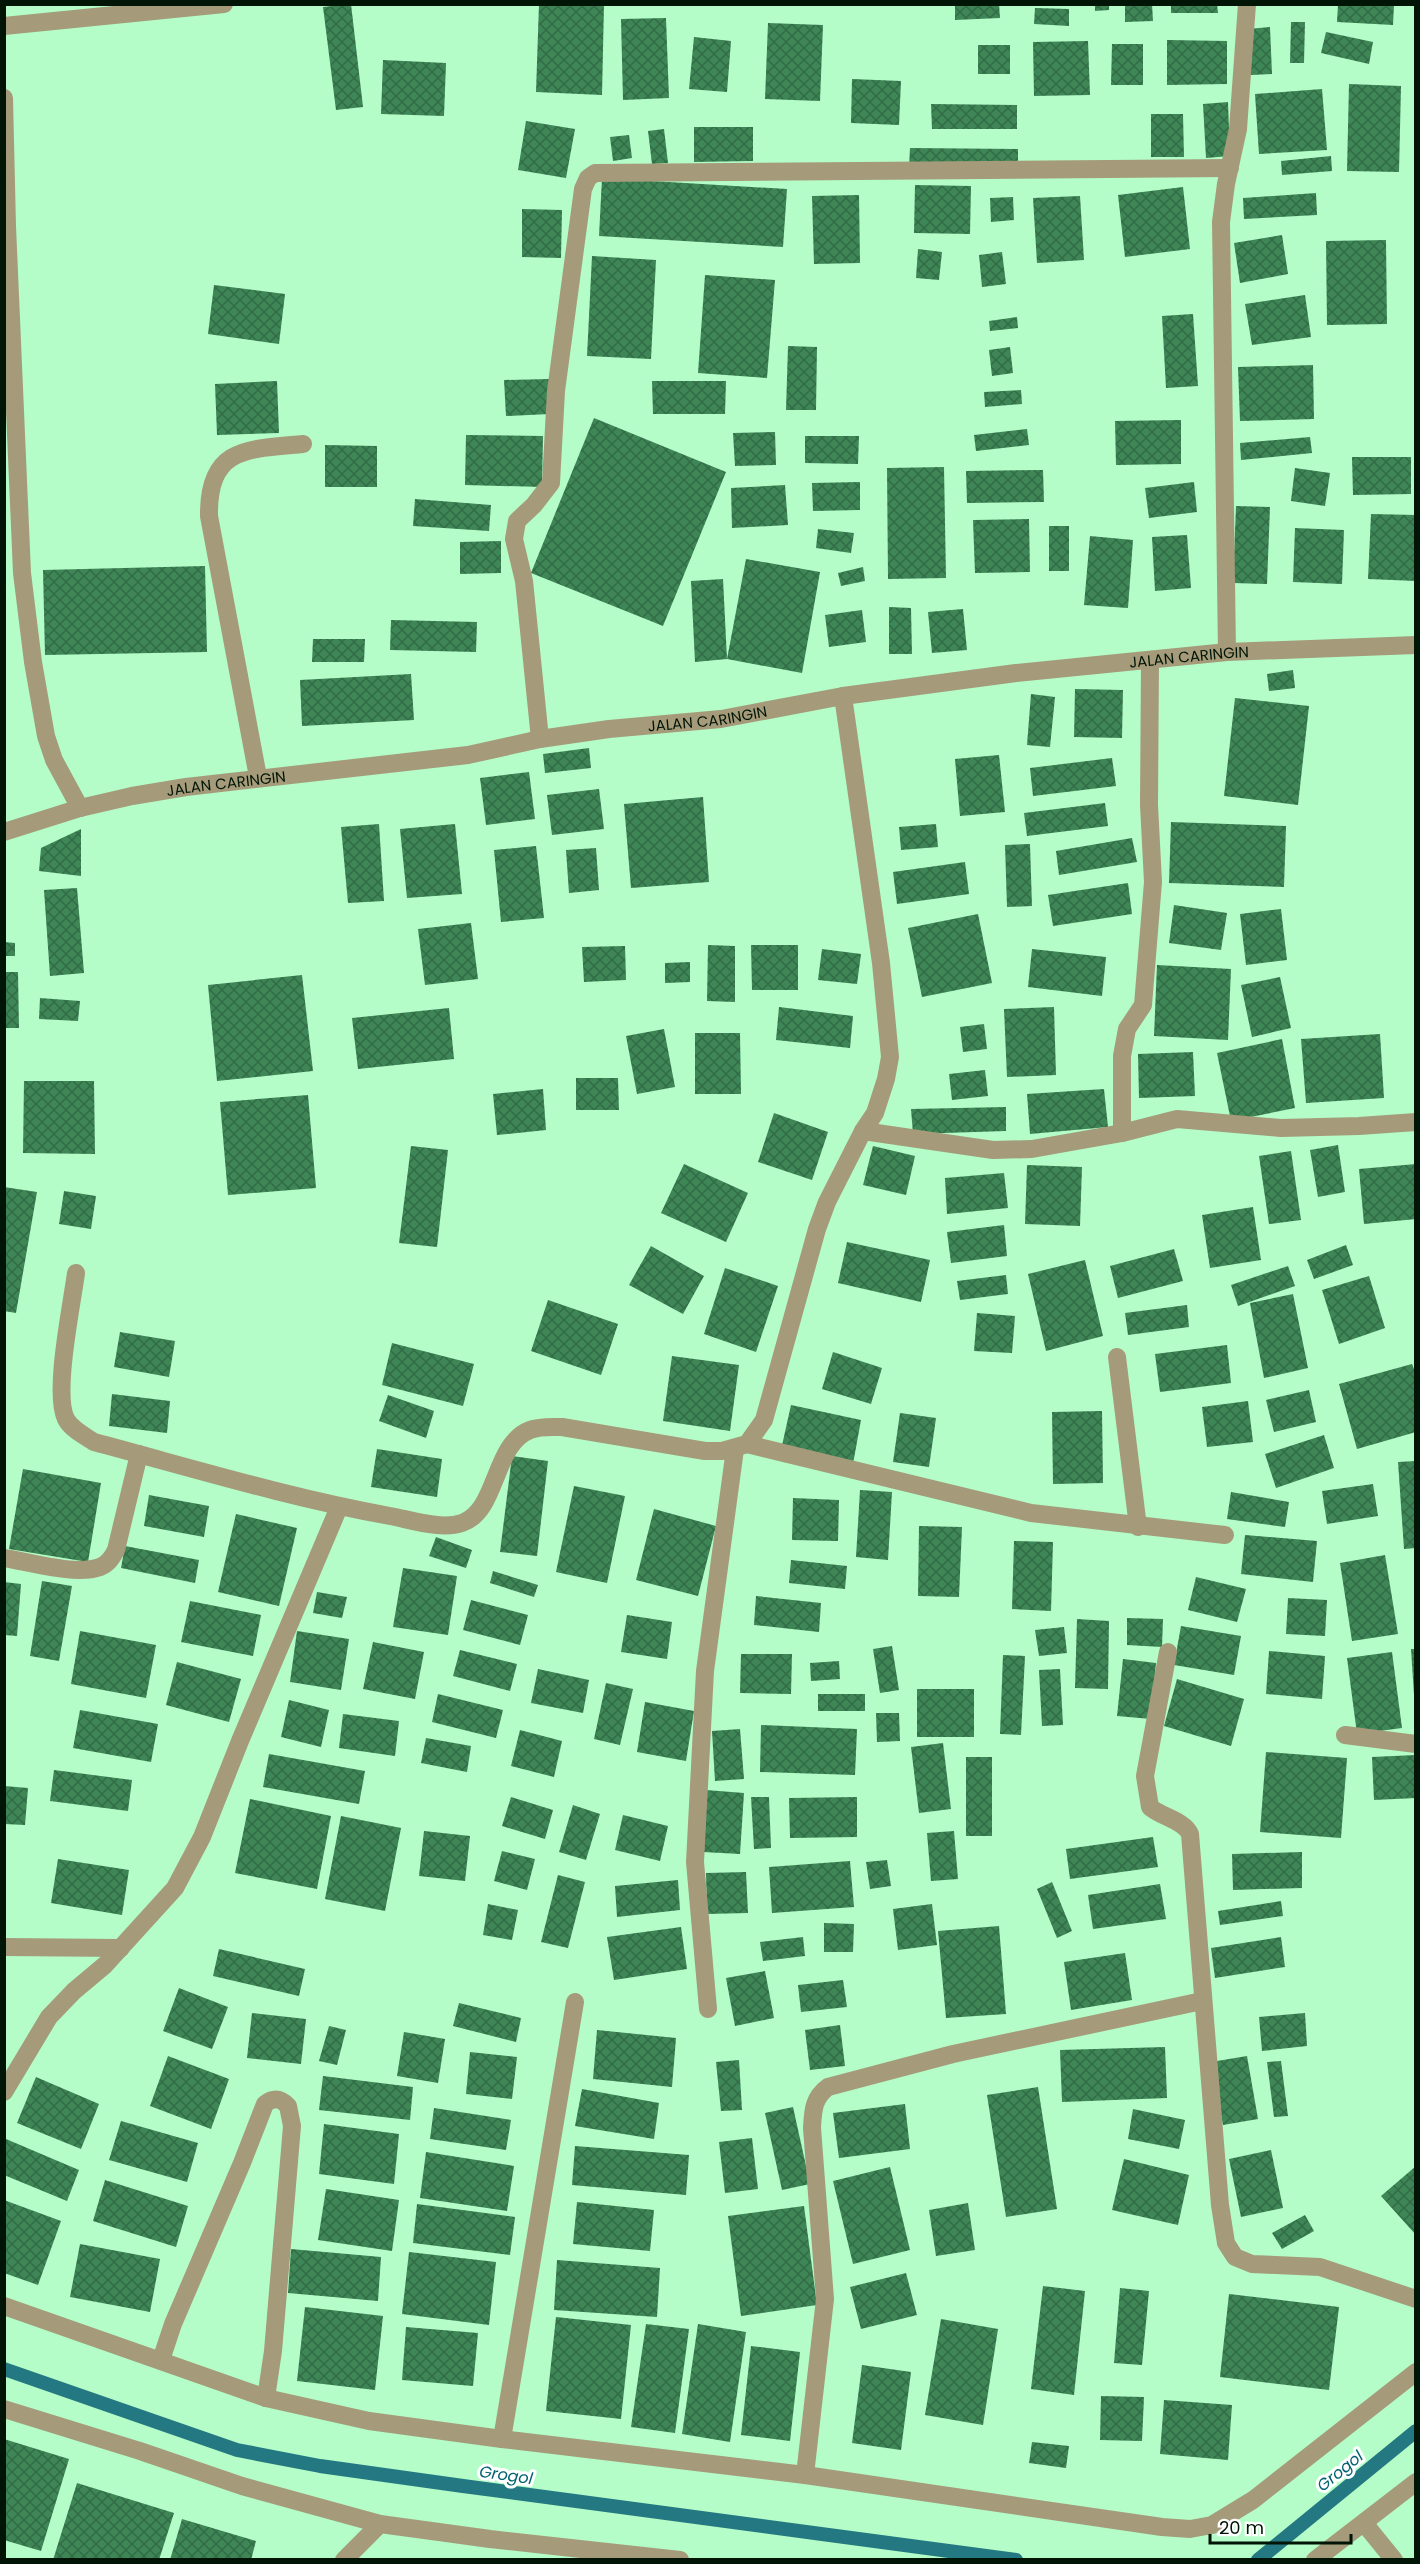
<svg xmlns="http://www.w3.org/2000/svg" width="1420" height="2564" font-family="Poppins,sans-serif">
<defs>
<pattern id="building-cross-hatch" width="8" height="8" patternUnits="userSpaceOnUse" patternTransform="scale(1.5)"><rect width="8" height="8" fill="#3f8657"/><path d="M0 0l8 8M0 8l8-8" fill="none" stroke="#326c46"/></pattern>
</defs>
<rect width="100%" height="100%" fill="#b4fdc8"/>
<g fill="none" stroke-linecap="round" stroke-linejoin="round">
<path stroke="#247881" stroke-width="14" d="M4,2369L237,2450L320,2466L463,2486L1016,2560
M1258,2560L1416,2431"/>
</g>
<path fill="url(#building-cross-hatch)" d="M351,4L363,107L336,110L323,7Z
M539,4H604L602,95L536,92Z
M955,4H999L1000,18L955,20Z
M1095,4H1109V10L1095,11Z
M1125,4H1152L1153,21L1125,22Z
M1171,4H1217L1218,13H1171Z
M1338,4H1394L1393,25L1337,22Z
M1035,8L1069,9V26L1034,24Z
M666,18L669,98L623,100L621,19Z
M1291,22H1305L1304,63H1290Z
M768,23L823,25L820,101L765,99Z
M1270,27L1272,74L1251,75L1248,29Z
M1326,32L1373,42L1369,64L1321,53Z
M694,37L731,41L727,92L689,89Z
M1167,40L1227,41V84L1167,85Z
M1088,41L1090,95L1034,96L1033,42Z
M1112,44H1143V85H1111Z
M978,45H1010V74H978Z
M383,60L446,63L444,116L381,114Z
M852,79L901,81L899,125L851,123Z
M1349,84L1401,86L1399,172L1347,171Z
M1322,89L1327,150L1259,154L1255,94Z
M1228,102L1230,156L1206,158L1203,104Z
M931,104L1017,105V129H932Z
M1151,114H1183L1184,157H1151Z
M526,121L575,129L566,178L518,170Z
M694,127H753V161L694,162Z
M664,129L668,163L652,164L648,131Z
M629,135L632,158L613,161L610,137Z
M910,148L1018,149V168L909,167Z
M1331,156L1332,171L1282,175L1281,161Z
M602,178L787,189L783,247L599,236Z
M915,185L971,186L970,234L914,233Z
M1183,187L1190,249L1125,257L1118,195Z
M1316,193L1317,215L1244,219L1243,198Z
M859,195L860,263L814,264L812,196Z
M1080,196L1084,260L1037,263L1033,198Z
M1013,197L1014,220L991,222L990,198Z
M522,209L562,210L561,258L522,257Z
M1282,235L1288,274L1240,283L1234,243Z
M1386,240L1387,324L1327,325L1326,241Z
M918,249L942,252L939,280L916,278Z
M1002,252L1006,284L982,287L979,255Z
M592,256L656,260L651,359L587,356Z
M705,275L775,280L767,378L698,373Z
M214,285L285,294L279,344L208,334Z
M1305,295L1311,337L1252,345L1245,304Z
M1193,314L1198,386L1166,388L1162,316Z
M1017,317L1018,328L990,331L989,321Z
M788,346L817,347L816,410H786Z
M1010,347L1013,373L992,376L989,350Z
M1313,365L1314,419L1240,421L1238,367Z
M549,379L550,414L506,416L504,380Z
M277,381L279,433L217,435L215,384Z
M652,381H726L725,414H653Z
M1021,390L1022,404L985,407L984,392Z
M594,418L726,472L663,626L531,573Z
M1181,420V464L1116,465L1115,421Z
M1027,429L1029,445L976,451L974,435Z
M775,432L776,465L735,466L733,433Z
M466,435L543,436L542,487L465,485Z
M805,436H859L858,464L805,463Z
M1310,437L1312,453L1241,460L1240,443Z
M325,445L377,446V487H325Z
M1352,457H1411V494L1353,495Z
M944,467L946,578L888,579L887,468Z
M1295,468L1330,473L1325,506L1291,501Z
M1043,470L1044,502L967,503L966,471Z
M860,482V510L813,511L812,483Z
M1194,482L1197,512L1149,518L1145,488Z
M785,485L788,525L732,528L731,488Z
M415,499L491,505L489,531L413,526Z
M1236,506L1270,507L1267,584L1233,583Z
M1371,514L1416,515V581L1368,579Z
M1029,519L1030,572L975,573L973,520Z
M1049,526H1069V571H1049Z
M1295,528L1344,530L1342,584L1293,582Z
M818,529L854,533L851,553L816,548Z
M1187,535L1191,588L1155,591L1152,537Z
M1090,536L1133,540L1128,608L1084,605Z
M501,541V573L460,574V542Z
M746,559L820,572L802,673L727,659Z
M205,566L207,652L45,655L43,570Z
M863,567L865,581L841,586L838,573Z
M723,579L727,659L695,662L691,581Z
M889,607L911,608L912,654H889Z
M963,609L967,650L932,653L928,612Z
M862,610L866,642L829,647L825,615Z
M391,620L477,622L476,652L390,650Z
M313,639H365L364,662H312Z
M1293,670L1295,688L1269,691L1267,674Z
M411,674L414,720L302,726L300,680Z
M1075,689L1123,690L1122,738L1074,737Z
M1031,694L1055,697L1050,747L1027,745Z
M1235,698L1309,706L1298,805L1224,796Z
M589,748L591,768L545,773L543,754Z
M999,755L1005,812L960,816L955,759Z
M1112,758L1116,786L1033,796L1030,768Z
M529,772L535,819L486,825L480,778Z
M599,789L604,829L552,835L547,795Z
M703,797L709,882L631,888L624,804Z
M1105,803L1108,826L1027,836L1024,813Z
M1171,822L1286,826L1284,887L1169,883Z
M379,824L384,901L348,903L341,827Z
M455,824L462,894L407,898L400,829Z
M936,824L938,847L901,850L899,827Z
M81,829V876L39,871L41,848Z
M1132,838L1137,862L1059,875L1056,851Z
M1030,844L1032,906L1007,907L1005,845Z
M536,846L544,918L501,922L494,850Z
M596,848L599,890L569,893L566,850Z
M965,862L969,894L897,904L893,872Z
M1128,883L1132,914L1053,926L1048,895Z
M77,888L84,973L50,976L44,890Z
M1174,905L1227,913L1221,950L1169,943Z
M1281,909L1287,960L1246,965L1240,914Z
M978,914L992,983L922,997L908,928Z
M471,923L478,979L425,985L418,929Z
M4,942L15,943V956H4Z
M708,945L735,946V1002L707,1001Z
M751,945H798V990H752Z
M625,946L626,980L584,982L582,947Z
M822,949L861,954L857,984L818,980Z
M1032,949L1106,957L1102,996L1028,987Z
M690,962V982L665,983V963Z
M1157,965L1231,969L1228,1040L1154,1036Z
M4,972H18L19,1028H4Z
M302,975L313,1071L217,1081L208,985Z
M1280,977L1291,1028L1252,1037L1241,985Z
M40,998L80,1001L78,1021L39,1019Z
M779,1007L853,1016L850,1048L776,1040Z
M1054,1007L1056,1075L1007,1077L1004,1009Z
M449,1008L454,1059L358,1069L352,1018Z
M984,1024L987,1049L963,1052L960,1027Z
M664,1029L675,1087L637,1094L626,1036Z
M695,1033H740L741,1094H695Z
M1380,1034L1384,1098L1306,1103L1301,1039Z
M1282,1039L1295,1108L1231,1121L1217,1053Z
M1193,1052L1195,1096L1139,1098L1138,1054Z
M985,1070L988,1096L952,1100L949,1074Z
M576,1078H618L619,1110H576Z
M24,1081H94L95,1154L23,1153Z
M543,1089L546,1130L497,1135L493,1094Z
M1104,1089L1108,1127L1030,1134L1027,1094Z
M308,1095L316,1188L228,1195L220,1102Z
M1006,1107V1131L913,1134L911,1109Z
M774,1113L828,1132L812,1180L758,1162Z
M1338,1145L1345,1192L1318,1197L1310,1150Z
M411,1146L448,1150L437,1247L399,1243Z
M873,1146L915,1156L906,1195L863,1185Z
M1291,1151L1301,1220L1269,1224L1259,1156Z
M684,1164L748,1193L726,1242L661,1213Z
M1416,1164V1219L1364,1224L1359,1169Z
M1027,1165L1082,1167L1080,1226L1025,1224Z
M1004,1173L1008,1208L947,1214L945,1178Z
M4,1187L37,1192L16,1313L4,1311Z
M64,1191L96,1196L91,1229L59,1224Z
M1253,1207L1261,1260L1210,1268L1202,1215Z
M1004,1225L1007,1256L951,1263L947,1232Z
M847,1242L930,1260L921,1302L838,1283Z
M1346,1245L1353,1265L1314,1279L1307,1260Z
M651,1246L704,1276L683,1314L629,1285Z
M1174,1249L1183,1281L1118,1298L1110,1266Z
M1085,1260L1103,1336L1046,1351L1028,1274Z
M1288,1266L1295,1286L1238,1306L1231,1285Z
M725,1268L778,1286L756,1352L704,1334Z
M1006,1275L1008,1294L960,1300L957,1281Z
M1369,1276L1385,1328L1339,1344L1322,1290Z
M1293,1294L1308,1368L1264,1378L1250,1303Z
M548,1300L618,1324L601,1375L531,1351Z
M1187,1305L1189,1327L1128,1335L1125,1313Z
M977,1313L1015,1316L1012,1353L974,1351Z
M120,1332L175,1341L169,1377L114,1367Z
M392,1343L474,1364L463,1406L382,1385Z
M1227,1345L1231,1383L1160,1392L1155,1354Z
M833,1352L882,1368L871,1404L822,1389Z
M672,1356L739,1365L730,1431L663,1421Z
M1412,1364L1416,1374V1432L1357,1449L1339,1384Z
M1309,1390L1316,1422L1274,1432L1266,1400Z
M112,1394L170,1401L167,1433L109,1426Z
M388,1395L434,1411L426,1438L379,1421Z
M1248,1401L1253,1442L1207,1447L1202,1407Z
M791,1405L861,1420L853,1464L781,1450Z
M1102,1411L1103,1483L1053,1484L1052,1412Z
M900,1413L936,1418L929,1467L893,1462Z
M1324,1435L1334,1468L1276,1488L1265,1454Z
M377,1449L442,1459L437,1497L371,1487Z
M512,1456L548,1461L537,1556L500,1552Z
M1416,1461V1548L1404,1549L1398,1462Z
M23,1469L101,1483L88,1562L9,1549Z
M1373,1484L1378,1516L1327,1524L1322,1491Z
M574,1486L625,1496L607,1583L556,1572Z
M860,1490L892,1492L888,1560L856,1557Z
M1231,1492L1289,1502L1285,1527L1227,1519Z
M149,1495L209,1506L204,1537L144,1526Z
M793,1498L839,1500L838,1541L792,1540Z
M654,1509L716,1526L698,1596L636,1580Z
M236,1514L297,1528L279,1606L218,1592Z
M919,1526L962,1527L959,1597L918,1596Z
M1245,1535L1317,1541L1313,1582L1241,1574Z
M436,1537L472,1550L466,1568L429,1556Z
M1014,1541L1053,1542L1051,1611L1012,1609Z
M125,1546L199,1560L195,1583L121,1568Z
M1385,1555L1398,1634L1352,1641L1340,1563Z
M791,1560L847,1566L845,1589L789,1583Z
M403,1568L457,1576L448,1635L393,1627Z
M493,1571L538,1585L534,1597L490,1583Z
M1196,1577L1246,1589L1237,1622L1188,1610Z
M42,1581L72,1586L59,1661L30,1656Z
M4,1582L21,1584L17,1636L4,1635Z
M317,1592L347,1597L342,1618L313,1613Z
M756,1596L821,1603L819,1632L754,1625Z
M1288,1598L1327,1600L1325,1636L1286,1634Z
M471,1600L528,1615L520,1645L463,1630Z
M190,1601L261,1615L253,1656L181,1642Z
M627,1615L672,1622L667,1659L621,1652Z
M1127,1618L1163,1619L1162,1647L1127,1645Z
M1077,1619L1109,1621L1108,1689L1075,1688Z
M1181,1626L1241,1636L1234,1675L1174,1665Z
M1064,1627L1067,1653L1039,1656L1035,1630Z
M80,1631L156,1645L146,1698L71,1684Z
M297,1631L349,1639L341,1690L290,1682Z
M373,1642L424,1652L415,1699L363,1689Z
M892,1646L899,1690L880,1693L873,1649Z
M1411,1649H1416V1695H1414Z
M460,1650L517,1664L510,1691L453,1676Z
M1269,1651L1325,1656L1322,1699L1266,1694Z
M1392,1652L1402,1728L1357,1734L1347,1658Z
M741,1654H792L791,1694L740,1693Z
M1003,1655L1025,1656L1021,1735L1000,1734Z
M1123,1659L1156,1663L1151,1719L1117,1716Z
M839,1661L840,1679L811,1681L810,1663Z
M177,1662L241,1679L229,1722L166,1705Z
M538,1669L589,1680L583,1713L531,1703Z
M1060,1669L1063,1725L1042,1726L1039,1670Z
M1177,1679L1244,1699L1231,1746L1164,1726Z
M606,1683L633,1689L620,1745L594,1739Z
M917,1689H974V1737H917Z
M438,1694L503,1710L496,1738L432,1722Z
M818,1694H865V1711H818Z
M289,1700L329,1710L321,1747L281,1737Z
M645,1702L694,1711L686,1761L637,1752Z
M80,1710L158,1724L151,1762L73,1748Z
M876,1713H899L900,1741L877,1742Z
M343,1714L399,1721L395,1756L339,1748Z
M761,1725L857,1729L855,1775L760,1772Z
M740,1729L744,1779L715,1781L712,1731Z
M520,1730L562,1741L554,1777L511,1766Z
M426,1738L471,1746L467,1772L421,1763Z
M943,1743L951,1809L919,1813L911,1747Z
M1266,1752L1347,1758L1341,1838L1260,1832Z
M269,1754L365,1771L359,1804L263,1787Z
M1416,1755V1798L1374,1800L1372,1757Z
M966,1757H992V1836H966Z
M54,1770L132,1780L128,1811L50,1801Z
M4,1786L28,1788L25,1825L4,1824Z
M706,1790L744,1793L740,1854L703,1852Z
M511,1797L553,1810L545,1839L502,1826Z
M751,1797H769L771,1848L754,1849Z
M857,1797V1837L790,1838L789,1798Z
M250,1799L331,1816L317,1889L235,1873Z
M573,1805L600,1814L586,1860L559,1852Z
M623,1815L668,1826L660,1861L615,1850Z
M341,1816L401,1828L385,1911L325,1899Z
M424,1831L470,1836L465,1881L419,1876Z
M954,1831L958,1879L931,1881L927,1833Z
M1153,1837L1158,1867L1070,1879L1066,1849Z
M502,1851L535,1859L527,1890L494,1881Z
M1302,1852V1888L1233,1890L1232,1854Z
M58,1859L129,1870L122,1915L51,1903Z
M887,1860L891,1886L870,1889L866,1862Z
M850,1861L854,1907L772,1913L769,1867Z
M746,1872L748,1913L707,1914L706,1873Z
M558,1875L585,1882L568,1948L541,1942Z
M678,1880L680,1910L617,1917L615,1886Z
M1052,1882L1072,1931L1057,1938L1037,1889Z
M1160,1884L1166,1919L1093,1929L1088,1895Z
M1281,1901L1283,1916L1220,1925L1218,1911Z
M488,1904L518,1910L512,1940L483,1935Z
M932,1904L937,1945L898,1950L893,1909Z
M824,1923L854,1924L853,1952H824Z
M999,1926L1006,2014L946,2018L938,1931Z
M681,1927L687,1969L614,1980L607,1937Z
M803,1937L805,1956L763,1961L760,1942Z
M1281,1937L1285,1967L1215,1978L1211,1948Z
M219,1949L305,1969L299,1996L213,1976Z
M1125,1953L1132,2000L1071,2010L1064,1962Z
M765,1971L774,2018L735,2026L726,1978Z
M843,1980L847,2007L801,2012L798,1985Z
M179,1988L228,2007L212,2049L163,2031Z
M459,2003L521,2018L516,2042L453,2026Z
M252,2013L306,2019L301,2064L247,2058Z
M1305,2013L1307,2046L1262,2051L1259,2017Z
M840,2025L845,2066L810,2070L805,2030Z
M329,2026L346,2030L337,2065L319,2061Z
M597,2030L676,2038L672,2087L593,2079Z
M404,2032L445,2039L438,2083L397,2076Z
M1165,2047L1167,2098L1062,2102L1060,2050Z
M470,2052L517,2057L512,2099L466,2094Z
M168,2056L229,2079L211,2129L150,2106Z
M1247,2056L1258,2119L1223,2125L1211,2062Z
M739,2060L742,2110L721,2111L716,2062Z
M1281,2061L1288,2116L1274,2117L1267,2062Z
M323,2076L413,2087L410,2120L319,2110Z
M36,2077L99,2104L81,2149L17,2123Z
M1038,2087L1057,2209L1006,2217L987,2095Z
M582,2089L659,2103L654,2139L575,2126Z
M905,2104L910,2149L839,2158L833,2113Z
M793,2107L810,2184L782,2190L765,2113Z
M434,2108L511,2120L506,2150L430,2139Z
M1133,2109L1185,2120L1179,2149L1128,2139Z
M121,2121L198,2143L187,2182L109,2160Z
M324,2124L399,2134L394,2184L319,2174Z
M752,2138L758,2189L725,2193L719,2142Z
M6,2139L79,2170L67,2201L4,2175Z
M575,2146L689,2155L686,2195L572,2185Z
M1271,2150L1283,2208L1241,2217L1229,2159Z
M426,2152L514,2166L507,2211L420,2198Z
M1124,2159L1189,2175L1178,2225L1112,2210Z
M1416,2166V2235L1381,2196Z
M890,2167L910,2250L853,2264L833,2181Z
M105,2180L188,2206L176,2247L93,2221Z
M326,2189L399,2200L392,2251L318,2240Z
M4,2200L61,2221L38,2285L4,2273Z
M577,2202L654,2210L650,2251L573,2244Z
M968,2203L975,2250L936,2256L929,2210Z
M417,2204L515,2217L510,2255L413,2243Z
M804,2206L817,2305L741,2316L728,2216Z
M1305,2215L1314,2231L1282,2249L1272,2233Z
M80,2244L160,2259L150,2312L70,2297Z
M291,2249L381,2257L378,2301L288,2293Z
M409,2252L496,2262L489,2325L402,2314Z
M557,2260L660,2268L657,2317L554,2310Z
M906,2273L917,2315L861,2329L850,2287Z
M1043,2286L1085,2291L1074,2395L1031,2389Z
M1120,2288L1149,2291L1142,2365L1114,2363Z
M1229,2294L1339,2307L1329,2390L1220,2377Z
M305,2307L383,2316L375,2390L297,2381Z
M556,2317L631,2325L621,2419L546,2411Z
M941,2319L998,2329L983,2425L925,2415Z
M646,2324L689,2329L675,2433L631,2427Z
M698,2324L746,2332L730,2442L682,2434Z
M406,2327L478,2333L473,2386L402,2380Z
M751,2346L800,2352L790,2441L741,2435Z
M862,2365L911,2372L901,2450L852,2443Z
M1101,2396L1144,2397L1142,2441L1100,2440Z
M1164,2400L1232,2405L1228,2460L1160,2454Z
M4,2439L69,2459L41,2551L4,2540Z
M1032,2442L1069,2446L1066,2468L1029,2463Z
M77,2483L174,2513L159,2560H53Z
M182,2519L256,2541L251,2560H170Z"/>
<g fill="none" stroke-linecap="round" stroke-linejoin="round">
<g stroke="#a59b7a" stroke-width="18">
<path d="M4,26L224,4"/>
<path d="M4,98L7,226L22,573L33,662L46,736L54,760L80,808"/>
<path d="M1227,652L1221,222L1226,184L1238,129L1247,4"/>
<path d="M540,739L524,581L514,539L517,521L534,505L551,483L556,391L583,189L588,178L595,173L1230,168"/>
<path d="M258,777L209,516C208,447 247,449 303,444"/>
<path id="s1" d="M4,832L80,808L132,796L186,787L468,755L540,739L609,729L721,719L843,696L1016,673L1227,652L1416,645"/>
<path d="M863,1131L993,1150L1032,1149L1122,1133L1177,1119L1281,1128L1359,1126L1416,1122"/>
<path d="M1122,1133V1056L1127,1029L1143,1005L1153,882L1149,805L1150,660"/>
<path d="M76,1273C72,1304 53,1394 66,1419C71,1429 85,1436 94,1442C192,1468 290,1498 390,1516C412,1520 441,1530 462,1523C498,1511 493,1444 530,1430C540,1426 551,1427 562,1427L705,1451H722L747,1444L764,1420L817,1229L827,1202L863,1131L875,1113L886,1079L890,1057L881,963L843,696"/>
<path d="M1117,1357L1138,1527"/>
<path d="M747,1444L1031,1513L1225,1535"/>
<path d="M4,1558C30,1562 76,1576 100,1567C108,1564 112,1558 116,1550L139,1454"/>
<path d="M1168,1652L1145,1776L1150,1807C1161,1817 1184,1820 1190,1834L1220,2205L1226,2243L1235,2257L1252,2264L1320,2267L1416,2299"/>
<path d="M1345,1735L1416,1744"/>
<path d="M4,1947L121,1948"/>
<path d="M708,2009L695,1862L705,1671L735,1449"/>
<path d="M4,2092L49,2017L74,1991L105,1965L175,1888L202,1837L240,1741L339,1507"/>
<path d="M4,2306L266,2398L369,2421L502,2439L805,2475L1162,2527L1190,2529L1212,2525L1230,2514L1253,2500L1416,2372"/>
<path d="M161,2360L173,2324L242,2163L265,2104C274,2097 280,2098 288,2106L292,2126L273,2351L266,2398"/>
<path d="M4,2409L140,2451L242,2486L380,2524L490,2539L680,2560"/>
<path d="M502,2439L575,2002"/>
<path d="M805,2475L825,2299L812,2128C813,2111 813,2098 828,2087L953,2054L1202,2001"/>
<path d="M1364,2523L1394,2560"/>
<path d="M344,2560L380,2524"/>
<path d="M1315,2560L1416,2482"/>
</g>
</g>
<g text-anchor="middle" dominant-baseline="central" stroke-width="6" stroke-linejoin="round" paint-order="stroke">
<g font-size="15" fill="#001505" stroke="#fff">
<text stroke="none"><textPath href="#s1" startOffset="1200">JALAN CARINGIN</textPath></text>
<text stroke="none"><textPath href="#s1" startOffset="714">JALAN CARINGIN</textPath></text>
<text stroke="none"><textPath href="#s1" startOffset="228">JALAN CARINGIN</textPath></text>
</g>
<g font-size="16" font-style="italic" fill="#026271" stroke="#fff">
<text transform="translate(1340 2471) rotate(-39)">Grogol</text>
<text transform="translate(506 2475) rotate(8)">Grogol</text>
</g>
</g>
<rect width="1420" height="2564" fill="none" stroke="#001505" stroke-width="12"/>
<path d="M1210 2534v9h141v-9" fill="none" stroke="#001505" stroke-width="3"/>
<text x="1219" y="2534" font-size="18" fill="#001505" stroke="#ffffff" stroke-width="4.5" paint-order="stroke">20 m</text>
</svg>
